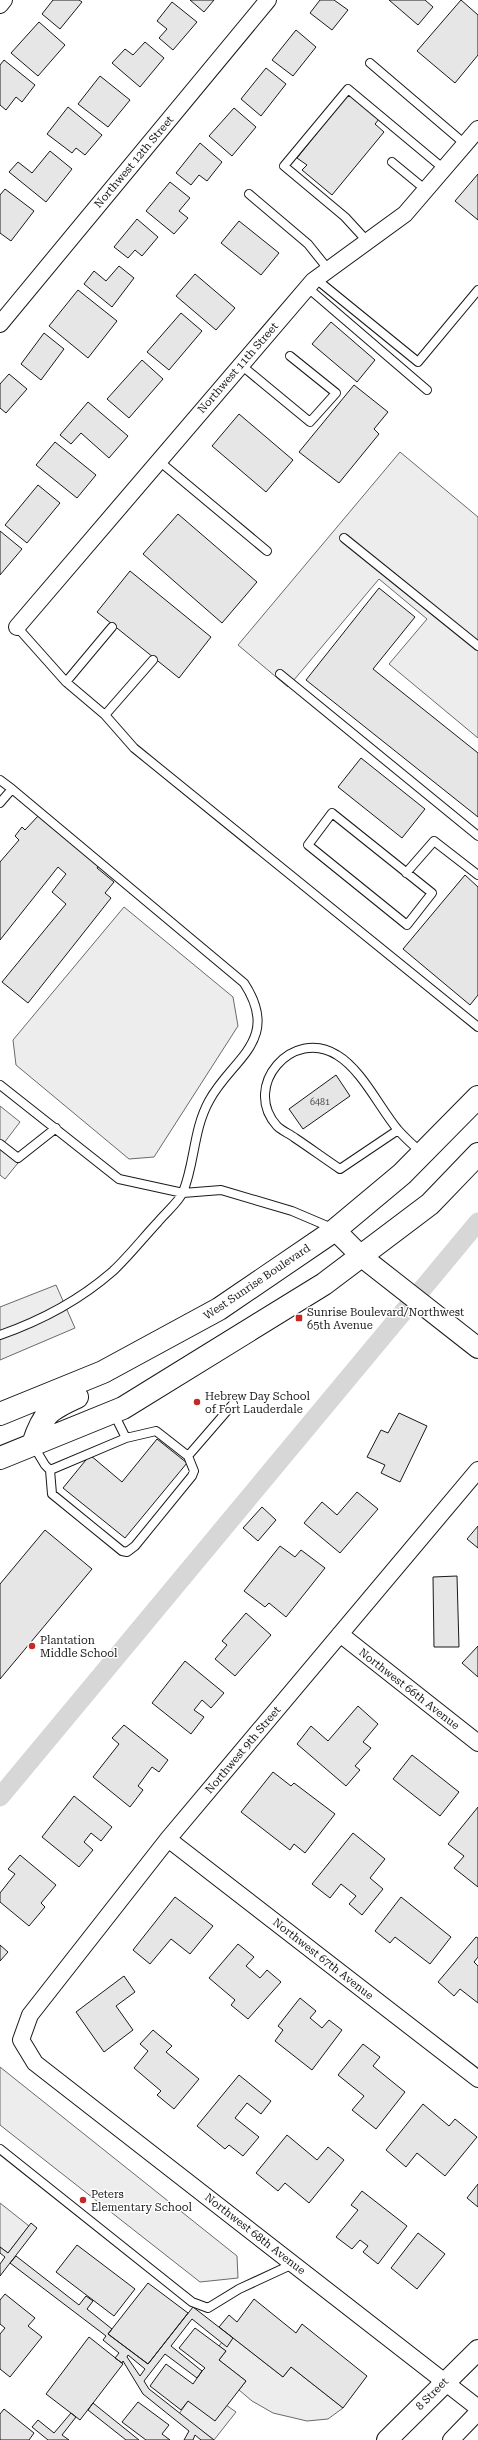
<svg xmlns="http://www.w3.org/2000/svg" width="478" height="2440" font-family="'Roboto Serif',serif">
<rect width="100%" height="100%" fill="#fff"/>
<path fill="#ededed" stroke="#6a6a6a" d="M400,452L478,517V738L389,664L427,619L379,579L288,687L238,645Z
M124,907L233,997L238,1026L154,1157L129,1159L16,1065L13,1040Z
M0,1106L20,1122L4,1143L22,1158L5,1179L0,1175Z
M56,1285L75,1328L0,1360V1307Z
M0,2067L237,2256L238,2278L200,2282L0,2125Z
M0,2203L29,2226L8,2253L0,2247Z
M228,2334L283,2377L291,2367L343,2408L328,2419L307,2421L273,2413L252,2401L239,2390L246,2381L219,2360L226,2351L219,2346Z
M188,2401L226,2405L236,2412L214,2440L179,2414Z"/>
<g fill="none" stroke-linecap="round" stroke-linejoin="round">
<path stroke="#d7d7d7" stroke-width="19" d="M0,1797L478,1222"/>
</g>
<path fill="#e6e6e6" stroke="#1a1a1a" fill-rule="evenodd" d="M53,0H79L82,2L60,29L42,14Z
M190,0H214L204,12Z
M320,0H334L348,10L332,30L310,13Z
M389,0H425L433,7L418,25Z
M461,0L478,15V55L455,83L417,51Z
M172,2L197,22L173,50L159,38L167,29L157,21Z
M39,22L65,45L38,76L11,53Z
M296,30L316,47L293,76L272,60Z
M145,42L164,58L140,87L112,63L125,49L133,55Z
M4,60L35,85L22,102L16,97L6,110L0,105V65Z
M266,68L286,84L261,116L241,99Z
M100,76L130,100L108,127L78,104Z
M349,93L380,118L375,124L384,132L332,195L302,170L307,165L297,158Z
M68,107L102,135L85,155L76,148L72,153L47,134Z
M234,108L256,127L232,156L209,136Z
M200,143L222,162L207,181L199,175L191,185L176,173Z
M50,151L72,169L46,202L9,172L18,162L32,173Z
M478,174V220L455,201Z
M170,182L190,198L179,211L188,218L174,234L146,211Z
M5,189L34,211L11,241L0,233V195Z
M137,219L158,237L142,256L135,250L128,258L114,247Z
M239,221L279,253L261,275L221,243Z
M119,266L134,278L112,307L84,284L94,271L106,281Z
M195,274L235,308L216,330L176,296Z
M78,290L117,321L88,358L49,326Z
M181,313L202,331L169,370L147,352Z
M331,322L375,360L357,382L312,344Z
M44,333L64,349L41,380L21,364Z
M142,360L163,379L129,418L107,399Z
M9,374L27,389L6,413L0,408V384Z
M354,385L388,412L374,429L379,434L339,483L299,452Z
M88,402L128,436L109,458L81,433L71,444L60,435Z
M239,414L293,460L266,492L212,446Z
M55,442L96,475L77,498L36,465Z
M38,485L60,503L27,543L5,525Z
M178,514L257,582L222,623L143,554Z
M0,531L22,549L0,575Z
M130,571L211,637L179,678L97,612Z
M379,588L415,617L373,669L478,753V817L306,680Z
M361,758L425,809L402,838L338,787Z
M39,815L99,865L97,868L114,882L105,893L111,898L28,1003L2,982L66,904L52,892L66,874L58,867L0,940V862L19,840L15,836L22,827L25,830Z
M465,875L478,887V995L470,1005L403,949Z
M336,1075L350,1096L303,1129L289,1109Z
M399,1413L427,1426L400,1482L381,1473L385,1465L367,1457L381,1430L388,1433Z
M157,1439L187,1463L125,1538L63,1488L90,1455L122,1482Z
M357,1492L378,1509L340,1553L304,1523L322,1502L337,1515Z
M262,1507L276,1520L258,1541L243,1528Z
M478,1526V1548L467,1539Z
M45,1530L92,1569L0,1679V1584Z
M280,1546L295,1557L301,1550L325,1568L286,1617L269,1603L265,1607L244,1591Z
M457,1576L459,1647H434L433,1577Z
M246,1613L271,1635L235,1676L215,1659L227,1645L222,1641Z
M478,1646V1677L462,1663Z
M185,1661L224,1693L211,1708L202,1700L194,1710L204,1717L191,1734L152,1703Z
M358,1706L378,1724L363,1742L371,1748L355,1766L360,1770L346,1786L297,1744L311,1726L328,1741Z
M124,1725L168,1760L159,1772L152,1767L138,1786L143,1790L130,1807L93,1777L119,1744L112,1738Z
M412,1755L459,1792L440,1816L393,1779Z
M273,1772L291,1786L294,1783L335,1814L305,1853L294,1844L290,1850L241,1812Z
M74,1796L112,1827L101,1841L91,1833L84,1842L93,1850L79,1867L42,1837Z
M478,1807V1887L454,1868L464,1856L448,1844Z
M353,1833L385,1859L370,1878L383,1889L362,1915L349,1904L356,1896L341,1884L330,1898L312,1884Z
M20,1855L56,1885L41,1903L45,1907L29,1926L0,1902V1893L15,1874L8,1869Z
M175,1897L213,1926L190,1954L171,1939L150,1964L133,1950Z
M401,1897L451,1937L430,1964L395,1937L390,1943L375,1931Z
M476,1937L478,1938V1957L474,1962L478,1966V2003L460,1989L454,1996L438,1982Z
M238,1944L254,1957L246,1966L260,1978L267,1970L281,1982L248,2019L231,2005L235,2000L209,1978Z
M0,1945L8,1952L0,1961Z
M124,1976L135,1992L116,2006L133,2030L104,2052L76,2012Z
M300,1998L316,2011L310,2018L322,2028L329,2020L342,2030L312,2070L275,2041L283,2030L278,2026Z
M153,2030L172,2046L166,2052L199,2079L174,2109L157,2095L161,2091L134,2068L148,2051L140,2044Z
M363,2044L380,2057L373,2066L405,2092L376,2129L352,2110L364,2096L338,2075Z
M239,2075L271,2101L261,2114L247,2103L235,2118L259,2137L243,2156L229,2145L225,2149L197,2126Z
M423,2104L449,2126L455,2119L477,2137L445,2176L417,2153L406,2167L386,2150Z
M287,2135L317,2160L328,2147L344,2160L309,2203L285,2183L278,2191L256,2173Z
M478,2184V2207L467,2198Z
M362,2191L407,2226L378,2264L363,2252L368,2246L360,2240L352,2249L336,2237L358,2210L351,2205Z
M31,2223L37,2228L0,2276V2264L5,2257L0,2253V2247L8,2253Z
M418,2233L445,2254L417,2289L391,2268Z
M77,2245L135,2289L114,2316L56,2272Z
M16,2256L79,2305L86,2296L93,2301L87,2309L112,2329L108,2334L148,2364L193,2307L233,2338L227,2347L192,2319L171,2346L202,2371L197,2378L165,2354L144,2381L149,2389L214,2440H201L195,2435L193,2440H184L189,2431L143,2394L123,2361L122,2363L115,2358L119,2353L103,2340L106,2336L10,2263ZM128,2355L145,2369L140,2376L127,2357Z
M148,2283L188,2313L148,2364L108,2334Z
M5,2294L35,2318L28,2326L42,2337L10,2377L0,2369V2334L5,2328L0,2324V2300Z
M254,2299L296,2333L302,2324L367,2376L343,2408L291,2367L283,2377L219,2327L229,2315L237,2322Z
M195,2328L226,2351L219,2360L246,2381L215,2421L188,2401L181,2410L150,2386L166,2364L193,2384L202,2371L205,2368L179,2348Z
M89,2337L123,2364L80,2420L46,2394Z
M138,2402L169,2425L162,2434L170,2440H146L122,2422Z
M93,2403L139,2440H126L88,2410Z
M4,2409L34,2433L29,2440H0V2414Z
M71,2413L76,2417L62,2435L69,2440H48L32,2427L38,2420L54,2433Z"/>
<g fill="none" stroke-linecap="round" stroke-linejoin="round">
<g stroke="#1a1a1a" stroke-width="10">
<path id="service" d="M370,63L465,144
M392,162L426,190
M249,194L308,244L328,269
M367,241L345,217L284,166L348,89L444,169
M316,279L418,362L478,290
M308,288L427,390
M241,365L310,422L336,393L290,356
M159,461L267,551
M344,538L478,646
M17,627L66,682
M112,627L66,682L105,715L153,660
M280,674L478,836
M105,715L134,748L478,1027
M0,780L12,789L0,803
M332,813L432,893L407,925L308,845Z
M406,873L434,841L478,875
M0,1085L119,1179L183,1193L221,1190L292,1211L332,1228
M398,1130L340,1169C325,1159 310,1148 295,1138C290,1134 282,1131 277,1126C241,1086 293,1027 337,1055C362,1070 379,1107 398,1130C405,1138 414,1146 422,1153
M0,1144L18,1158L56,1128
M0,1335C40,1321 80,1300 113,1271C129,1256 143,1238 158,1222C165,1213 179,1202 183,1192C195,1163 193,1130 209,1101C231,1059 282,1041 244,983L12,789
M126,1438L156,1431L188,1456L233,1404
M33,1445L45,1465L50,1470L55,1468L126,1438L113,1412
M50,1470L52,1494L122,1551L127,1552L135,1546L192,1476L194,1471L188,1456
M0,2149L192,2302L208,2308L239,2289L293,2264"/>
</g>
<g stroke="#1a1a1a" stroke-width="18">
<path id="minor" d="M0,5L4,0
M0,324L268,0
M17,627L313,281L405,214L478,129
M478,1470L168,1839L30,2015L21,2040L35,2063L478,2408
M340,1634L478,1743
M168,1839L478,2079
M451,2440L478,2412"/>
</g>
<g stroke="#1a1a1a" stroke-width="22">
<path id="tertiary" d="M335,1230L362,1257L478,1348
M387,2440L478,2350"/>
</g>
<g stroke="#1a1a1a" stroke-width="24">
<path id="trunk" d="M0,1414L103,1372L219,1309L335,1230L402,1174L478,1097
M33,1444C43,1414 48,1410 77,1397
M0,1458L123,1408L324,1284L430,1204L478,1154"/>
</g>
<use href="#service" stroke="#fff" stroke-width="8"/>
<use href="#minor" stroke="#fff" stroke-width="16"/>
<use href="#tertiary" stroke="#fff" stroke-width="20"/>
<use href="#trunk" stroke="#fff" stroke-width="22"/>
</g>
<g fill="#c62828" stroke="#fff" stroke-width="1.5">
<rect x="295" y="1314" width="8" height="8" rx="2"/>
<circle cx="197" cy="1402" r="4"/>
<circle cx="32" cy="1646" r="4"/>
<circle cx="83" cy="2200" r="4"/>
</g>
<g text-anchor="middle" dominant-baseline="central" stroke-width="3" stroke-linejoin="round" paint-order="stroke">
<g font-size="9" fill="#4d4d4d">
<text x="320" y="1102">6481</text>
</g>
<g font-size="11" fill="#1a1a1a" stroke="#fff">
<text transform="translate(134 162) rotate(-50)">Northwest 12th Street</text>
<text transform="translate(238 368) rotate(-49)">Northwest 11th Street</text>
<text transform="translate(257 1282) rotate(-34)">West Sunrise Boulevard</text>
<text transform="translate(409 1689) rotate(38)">Northwest 66th Avenue</text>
<text transform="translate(243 1750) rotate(-50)">Northwest 9th Street</text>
<text transform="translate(323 1959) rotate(38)">Northwest 67th Avenue</text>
<text transform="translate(255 2234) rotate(38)">Northwest 68th Avenue</text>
<text transform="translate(432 2394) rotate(-45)">8 Street</text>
</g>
<g font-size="11" fill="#1a1a1a" stroke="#fff" text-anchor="start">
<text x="307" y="1312">Sunrise Boulevard/Northwest<tspan x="307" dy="13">65th Avenue</tspan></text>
<text x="205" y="1396">Hebrew Day School<tspan x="205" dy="13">of Fort Lauderdale</tspan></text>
<text x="40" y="1640">Plantation<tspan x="40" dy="13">Middle School</tspan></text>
<text x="91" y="2194">Peters<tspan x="91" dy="13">Elementary School</tspan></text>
</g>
</g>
</svg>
